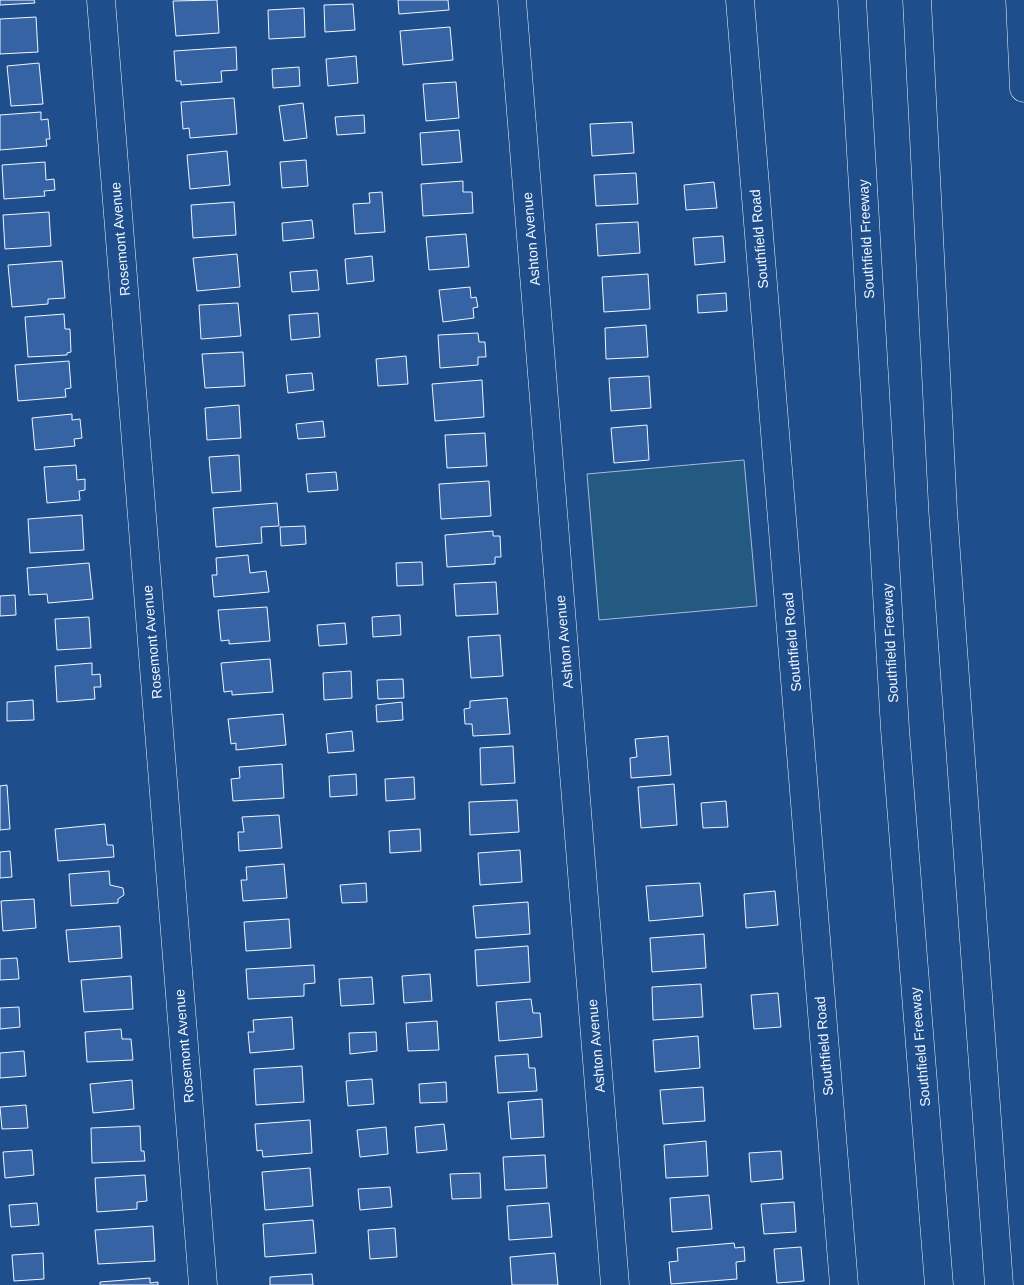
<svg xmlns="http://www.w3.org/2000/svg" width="1024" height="1285" font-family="Arial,sans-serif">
<rect width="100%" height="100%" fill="#1f4e8c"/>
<path fill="#245a82" stroke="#a8bbd7" d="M744,460L757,606L599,620L587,474Z"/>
<path fill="#3563a3" stroke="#f2f6ff" d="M0,0H34L35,3L0,5Z
M217,0L219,33L176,36L173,1Z
M398,0H448L449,10L399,14Z
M353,4L355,30L325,32L324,5Z
M304,8L305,37L269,39L268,10Z
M36,17L38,52L0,54V19Z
M450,27L453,60L403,65L400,31Z
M236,47L237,70L221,71L222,82L181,85V81H176L174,51Z
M356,56L358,83L328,86L326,59Z
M39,63L43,104L11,106L7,66Z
M299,67L300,86L273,88L272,69Z
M456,82L459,118L426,121L423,84Z
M234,98L237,134L190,138L189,128L183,129L181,102Z
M303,103L307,138L284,141L279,106Z
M41,112V120L48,119L50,139H46L47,146L0,150V115Z
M364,115L365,133L337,135L335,117Z
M632,122L634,153L592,156L590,124Z
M459,130L462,162L422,165L420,133Z
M227,151L230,185L190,189L187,155Z
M306,160L308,186L282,188L280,162Z
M45,162L46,180L54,179L55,190L44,191L45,196L4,199L2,165Z
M636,173L638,204L596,206L594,175Z
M463,181V192H472L473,213L423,216L421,184Z
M714,182L717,208L686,210L684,185Z
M382,192L385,232L355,234L353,204L370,203L369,193Z
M234,202L236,235L193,238L191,205Z
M49,212L51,246L5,249L3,215Z
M312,220L314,238L283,241L282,223Z
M638,222L640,253L598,256L596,224Z
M466,234L469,267L429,270L426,237Z
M723,236L725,262L695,265L693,238Z
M237,254L240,287L197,291L193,258Z
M372,256L374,281L347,284L345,259Z
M62,261L65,298L48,299V304L12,307L8,265Z
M317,270L319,290L292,292L290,272Z
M648,274L650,309L604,312L602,277Z
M470,287L471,298L476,297L478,307L473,308L474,318L443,322L439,290Z
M726,293L727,311L698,313L697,295Z
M238,303L241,336L201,339L199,305Z
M318,313L320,337L291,340L289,315Z
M64,314L65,329H70L71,352L67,353V355L28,357L25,317Z
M646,325L648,357L606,359L605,328Z
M478,333L479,342H485L486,357H478V365L440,368L438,335Z
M243,352L245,386L205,388L202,354Z
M406,356L408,384L378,386L376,359Z
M69,361L71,388L65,389L66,397L18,401L15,365Z
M312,373L314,390L288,393L286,375Z
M649,376L651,408L611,411L609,378Z
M482,380L484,417L435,421L432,384Z
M239,405L241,438L207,440L205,408Z
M72,414V420L80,419L82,438L74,439L75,446L35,450L32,418Z
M323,421L325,437L298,439L296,424Z
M647,425L649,460L614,463L611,428Z
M485,433L487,466L447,468L445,435Z
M239,455L241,491L212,493L209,457Z
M76,465L77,480L85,479V490L79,491L80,500L47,503L44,467Z
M336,472L338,490L308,492L306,474Z
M489,481L491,516L441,519L439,484Z
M277,503L279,526L261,527L262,543L216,547L213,508Z
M82,515L84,550L30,553L28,519Z
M305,526L306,544L281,546L280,527Z
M493,531V536H500L501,557H495V564L447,567L445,535Z
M248,555L250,573L266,571L269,592L214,597L212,575H217L216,558Z
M422,562L423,585L397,586L396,563Z
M89,563L93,599L48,603L47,594L29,595L27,568Z
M496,582L498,614L456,616L454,584Z
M15,595L16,615L0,616V596Z
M267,607L270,641L229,644V640L221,641L218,610Z
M400,615L401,635L373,637L372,617Z
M89,617L91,648L57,650L55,619Z
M345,623L347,644L319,646L317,625Z
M500,635L503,676L471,678L468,637Z
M270,659L273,692L232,695V691L224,692L221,663Z
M92,663V675L100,674L101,687H94L95,699L57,702L55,666Z
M351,671L352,698L324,700L323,673Z
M403,679L404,698L378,699L377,680Z
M507,698L510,734L473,736L472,724H465L464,709L470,708V701Z
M33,700L34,720L7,721V702Z
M402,702L403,720L377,722L376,705Z
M283,714L286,745L236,750V743L231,744L228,719Z
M352,731L354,751L328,753L326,734Z
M668,736L671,775L631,778L630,758L637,757L635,739Z
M513,746L515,783L481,785L480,748Z
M282,764L284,798L233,801L231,779L240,778L239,767Z
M356,774L357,795L330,797L329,776Z
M414,777L415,799L386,801L385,779Z
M674,784L677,825L641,828L638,787Z
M7,785L10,829L0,830V786Z
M517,800L519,832L470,835L469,802Z
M726,801L728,827L703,828L701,803Z
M279,815L282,848L239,851L238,832H244L242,817Z
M105,824L107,845H113L114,857L58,861L55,829Z
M420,829L421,851L390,853L389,831Z
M520,850L522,882L480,885L478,853Z
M10,851L12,877L0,878V852Z
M284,864L287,898L243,901L241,880H247L246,867Z
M109,871L110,885L123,888L124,895L118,899V903L71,906L69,874Z
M366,883L367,902L342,903L340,885Z
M700,883L703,916L649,921L646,886Z
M775,891L778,925L746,928L744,894Z
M34,899L36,928L3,931L1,901Z
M528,902L530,934L476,938L473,906Z
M289,919L291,948L246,951L244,922Z
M120,926L122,958L69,962L66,930Z
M704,934L706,968L652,972L650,938Z
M528,946L530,982L477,986L475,950Z
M17,958L19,979L0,980V959Z
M314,965L315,983L304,984V996L248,999L246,969Z
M430,974L432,1001L404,1003L402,976Z
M131,976L133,1009L84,1012L81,980Z
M372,977L374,1004L341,1006L339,979Z
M701,984L703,1017L653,1020L652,987Z
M778,993L781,1027L754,1029L751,995Z
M531,999L533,1013H540L542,1037L499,1041L496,1002Z
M19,1007L20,1027L0,1029V1008Z
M292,1017L294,1049L250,1053L248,1032H254L253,1020Z
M437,1021L439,1050L408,1051L406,1023Z
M121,1029L122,1039H131L133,1060L87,1062L85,1032Z
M376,1032L377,1051L350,1054L349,1033Z
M698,1036L700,1068L655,1072L653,1040Z
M24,1051L26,1076L0,1078V1053Z
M528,1054L529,1068H535L537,1091L498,1093L495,1056Z
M302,1066L304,1102L256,1105L254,1069Z
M372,1079L374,1104L348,1106L346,1081Z
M132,1080L134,1109L93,1113L90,1084Z
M446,1082L447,1102L420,1103L419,1084Z
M703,1087L705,1121L663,1124L660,1090Z
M542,1099L544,1137L511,1139L508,1102Z
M26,1105L28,1128L2,1129L0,1107Z
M310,1120L312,1153L263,1157L262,1150L257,1151L255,1124Z
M444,1124L447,1150L417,1153L415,1127Z
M140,1126L141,1151H144L145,1161L92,1163L91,1128Z
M386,1127L388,1154L360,1157L357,1130Z
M706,1141L708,1176L666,1178L664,1145Z
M32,1150L34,1175L5,1178L3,1152Z
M781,1151L783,1179L751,1182L749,1153Z
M545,1155L547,1188L505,1190L503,1157Z
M310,1168L313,1206L265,1210L262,1172Z
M480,1173L481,1198L452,1199L450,1174Z
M145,1175L147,1201L137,1202V1209L97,1212L95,1178Z
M390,1187L392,1207L360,1210L358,1189Z
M709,1195L712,1229L672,1232L670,1198Z
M794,1202L796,1232L764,1234L761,1204Z
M37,1203L39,1225L11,1227L9,1205Z
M549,1203L552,1237L509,1240L507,1206Z
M313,1220L316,1253L265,1257L263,1224Z
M153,1226L155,1261L98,1264L95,1230Z
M395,1228L397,1257L370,1259L368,1230Z
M734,1243L735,1248L744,1247L745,1261L736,1262L737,1279L671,1284L669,1262L678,1261L677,1248Z
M801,1247L804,1281L777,1283L774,1249Z
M43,1253L44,1279L14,1281L12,1255Z
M555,1253L558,1285H512L510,1257Z
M312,1274L313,1285H270V1277Z
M150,1278V1283L158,1282V1285H100V1282Z"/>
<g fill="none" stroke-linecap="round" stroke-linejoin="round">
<g stroke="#f2f6ff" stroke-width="29">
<path id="minor" d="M101,0L203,1285
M512,0L615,1285"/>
</g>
<g stroke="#f2f6ff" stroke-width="29">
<path id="major" d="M740,0L844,1285
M1020,0L1024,88"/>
</g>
<g stroke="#f2f6ff" stroke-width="29">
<path id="highway" d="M852,0L895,729L939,1285
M917,0L943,511L999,1285"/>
</g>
<use href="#minor" stroke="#1f4e8c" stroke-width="28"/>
<use href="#major" stroke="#1f4e8c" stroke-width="28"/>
<use href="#highway" stroke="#1f4e8c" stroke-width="28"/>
</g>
<g text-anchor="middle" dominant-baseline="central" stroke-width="4" stroke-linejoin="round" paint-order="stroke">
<g font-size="14" fill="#f2f6ff" stroke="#1f4e8c">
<text transform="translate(120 239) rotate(-95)">Rosemont Avenue</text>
<text transform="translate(531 239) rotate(-95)">Ashton Avenue</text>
<text transform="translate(759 239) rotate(-95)">Southfield Road</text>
<text transform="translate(866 239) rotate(-93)">Southfield Freeway</text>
<text transform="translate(152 642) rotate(-95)">Rosemont Avenue</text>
<text transform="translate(564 642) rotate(-95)">Ashton Avenue</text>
<text transform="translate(792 642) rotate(-95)">Southfield Road</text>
<text transform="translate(890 643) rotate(-93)">Southfield Freeway</text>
<text transform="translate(184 1046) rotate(-95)">Rosemont Avenue</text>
<text transform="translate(596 1046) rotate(-95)">Ashton Avenue</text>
<text transform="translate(824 1046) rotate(-95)">Southfield Road</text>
<text transform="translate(920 1047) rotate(-95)">Southfield Freeway</text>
</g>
</g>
</svg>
